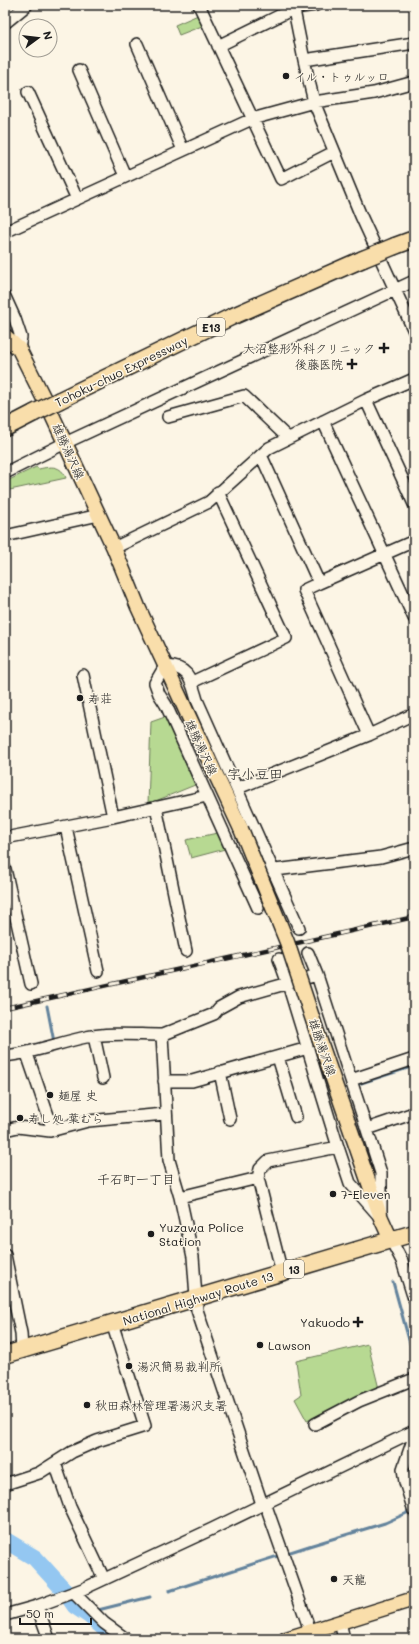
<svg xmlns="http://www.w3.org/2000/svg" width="419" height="1644" font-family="Mali,'Klee One',sans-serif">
<rect width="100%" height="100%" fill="#fcf5e5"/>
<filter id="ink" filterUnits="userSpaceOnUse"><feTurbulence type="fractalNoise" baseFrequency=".025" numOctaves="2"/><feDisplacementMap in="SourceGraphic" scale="8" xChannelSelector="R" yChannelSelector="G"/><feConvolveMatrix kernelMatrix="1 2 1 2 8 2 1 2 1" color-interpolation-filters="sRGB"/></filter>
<g filter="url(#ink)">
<path fill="#b7d992" stroke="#6a7a57" d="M198,15L202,26L179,35L175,25Z
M36,467L39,469C51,466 61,465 66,478L5,491V482Z
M165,717L195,785L148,804L151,722Z
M217,833L225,849L191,858L186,840Z
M368,1344L379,1389L307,1421L295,1399L301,1395L296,1361Z"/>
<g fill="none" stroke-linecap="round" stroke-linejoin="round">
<path stroke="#64839c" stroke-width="3" d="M47,1006L54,1042
M355,1085L414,1066
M393,1282L414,1358
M169,1591L309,1546L385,1523L407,1513L408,1509L407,1506
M98,1610L150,1597"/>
<path stroke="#94c7f1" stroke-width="17" d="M5,1540L35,1558L64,1590L75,1606L90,1616L105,1629"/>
<g stroke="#1c1c1c" stroke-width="14">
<path id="minor" d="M199,5L281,179L334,152
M293,5L304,60L314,102L361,216L414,331
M5,8L9,5
M5,23L27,5
M137,44L183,150
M218,46L295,8L316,5
M304,60L414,43
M79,70L125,176
M28,92L77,199
M5,232L252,119L314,102L374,93L414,82
M5,297L15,319L21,337L19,349
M366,400L414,504
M168,417L244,396L288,438
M323,421L414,618
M261,455L319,583L414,541
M5,473L65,443L414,281
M5,536L99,515
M114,548L209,502L269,448L366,400L414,379
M319,583L304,590L369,735
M83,675L113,817
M192,682L286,638L218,492
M238,788L369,735L414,714
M156,807L186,951
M66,827L98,971
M5,838L113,817L207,796
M5,869L31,984
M267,871L381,857L414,848
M258,908L166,705L159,694L155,683L165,666C189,666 191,680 197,700L299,928
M308,953L317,975L381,1173V1212
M279,959L288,984L338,1147L350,1183L379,1216
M162,1035L214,1014L219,1008L239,997L317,975
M94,1036L103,1078
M27,1054L53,1130
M5,1056C33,1053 58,1043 86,1037C110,1032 137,1035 162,1035L169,1160L180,1197L193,1257L197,1310L262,1504
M278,1057L296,1117
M220,1072L230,1119
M351,1080L414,1059
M164,1081H192L308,1048
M367,1129L414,1113
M5,1130L18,1127L50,1131L88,1121L165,1114
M258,1178L282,1273
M180,1197L258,1178L260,1169L268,1161L338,1147
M391,1240L402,1261L414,1299
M5,1255L21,1333L22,1350
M315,1424L359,1401L414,1379
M414,1437L403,1469L405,1482L414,1511
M55,1463L70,1507L104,1579
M5,1484L39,1473L72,1452L97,1441L145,1426L112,1323
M265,1503L313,1639
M74,1593L104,1623L126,1639
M37,1606L49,1639
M5,1615L37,1606L83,1589L212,1529L414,1431
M340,1622L344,1639"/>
</g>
<g stroke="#1c1c1c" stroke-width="17">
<path id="major" d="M5,336L19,349L52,415L114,548L138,607L241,829
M321,1044L381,1218L391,1240
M286,1639L414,1599"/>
</g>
<g stroke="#1c1c1c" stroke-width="19">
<path id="highway" d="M395,246L414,239
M60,400L231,317L363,259
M5,428L34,413
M5,1355L414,1233"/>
</g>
<use href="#minor" stroke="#fcf5e5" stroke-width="11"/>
<use href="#major" stroke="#f9deab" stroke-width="14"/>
<use href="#highway" stroke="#f9deab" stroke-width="16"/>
<g stroke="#1c1c1c" stroke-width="4.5">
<path id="rail" d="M5,1008L414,917"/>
</g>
<use href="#rail" stroke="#fcf5e5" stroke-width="3" stroke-dasharray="9" stroke-linecap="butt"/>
<g stroke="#1c1c1c" stroke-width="17" stroke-linecap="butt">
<path id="major-bridge" d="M241,829L287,942L321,1044"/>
</g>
<g stroke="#1c1c1c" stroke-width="19" stroke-linecap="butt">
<path id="highway-bridge" d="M363,259L395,246
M34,413L60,400"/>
</g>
<use href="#major-bridge" stroke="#f9deab" stroke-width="14"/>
<use href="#highway-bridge" stroke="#f9deab" stroke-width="16"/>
</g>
</g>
<g fill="#1c1c1c" stroke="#fcf5e5" stroke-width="1.5">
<circle cx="286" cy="76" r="4"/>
<path d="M382 342h4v4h4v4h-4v4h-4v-4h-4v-4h4z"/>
<path d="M350 358h4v4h4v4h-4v4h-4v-4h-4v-4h4z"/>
<circle cx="80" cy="698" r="4"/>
<circle cx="50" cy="1095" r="4"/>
<circle cx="20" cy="1118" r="4"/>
<circle cx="333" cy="1194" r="4"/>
<circle cx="151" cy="1234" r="4"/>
<path d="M356 1316h4v4h4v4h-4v4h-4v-4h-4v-4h4z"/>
<circle cx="260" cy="1345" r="4"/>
<circle cx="129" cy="1366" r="4"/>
<circle cx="87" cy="1405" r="4"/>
<circle cx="334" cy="1579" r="4"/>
</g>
<g text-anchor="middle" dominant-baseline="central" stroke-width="3" stroke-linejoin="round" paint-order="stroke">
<g fill="#fcf5e5" stroke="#5f5d58" stroke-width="1">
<rect x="197" y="318" width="28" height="18" rx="3"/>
<rect x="284" y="1260" width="20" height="18" rx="3"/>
</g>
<g font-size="11" font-weight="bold" fill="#1c1c1c">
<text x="211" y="327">E13</text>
<text x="294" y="1269">13</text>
</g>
<g font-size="12" fill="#1c1c1c" stroke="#fcf5e5" text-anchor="start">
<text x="294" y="76">イル・トゥルッロ</text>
<text x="375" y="348" text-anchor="end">大沼整形外科クリニック</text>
<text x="343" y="364" text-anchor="end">後藤医院</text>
<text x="88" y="698">寿荘</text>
<text x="58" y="1095">麺屋 史</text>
<text x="28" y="1118">寿し処 葉むら</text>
<text x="341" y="1194">7-Eleven</text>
<text x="159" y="1227">Yuzawa Police<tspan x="159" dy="14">Station</tspan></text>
<text x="350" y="1322" text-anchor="end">Yakuodo</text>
<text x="268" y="1345">Lawson</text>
<text x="137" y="1366">湯沢簡易裁判所</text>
<text x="95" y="1405">秋田森林管理署湯沢支署</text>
<text x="342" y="1579">天龍</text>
</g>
<g font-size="12" fill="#1c1c1c" stroke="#fcf5e5">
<text transform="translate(121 371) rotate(-26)">Tohoku-chuo Expressway</text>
<text transform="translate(69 451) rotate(65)">雄勝湯沢線</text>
<text transform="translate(202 747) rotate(65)">雄勝湯沢線</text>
<text transform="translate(323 1047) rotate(71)">雄勝湯沢線</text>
<text transform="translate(198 1298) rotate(-17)">National Highway Route 13</text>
</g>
<g font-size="13" fill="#1c1c1c" stroke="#fcf5e5">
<text x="136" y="1178">千石町一丁目</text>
</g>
<g font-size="14" fill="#1c1c1c" stroke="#fcf5e5">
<text x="255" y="773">字小豆田</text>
</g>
</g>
<rect width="419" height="1644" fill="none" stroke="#fcf5e5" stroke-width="20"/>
<rect x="10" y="10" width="399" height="1624" fill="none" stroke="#1c1c1c" stroke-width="1.5" filter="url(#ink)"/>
<g transform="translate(38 38) rotate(75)"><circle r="19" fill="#fcf5e5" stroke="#a29e95"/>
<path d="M0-3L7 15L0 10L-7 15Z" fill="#1c1c1c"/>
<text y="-6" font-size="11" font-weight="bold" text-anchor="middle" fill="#1c1c1c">N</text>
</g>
<path d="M20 1618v6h71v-6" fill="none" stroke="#1c1c1c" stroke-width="2"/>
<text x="26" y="1618" font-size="12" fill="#1c1c1c" stroke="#fcf5e5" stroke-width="3" paint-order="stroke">50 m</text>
</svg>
